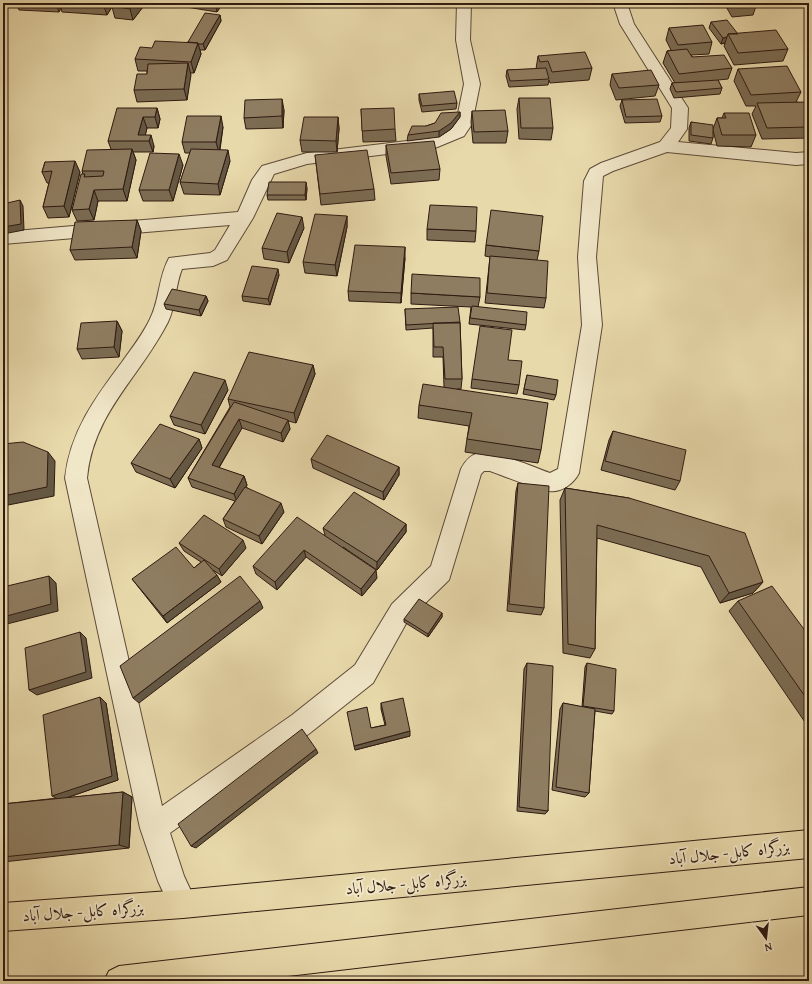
<svg xmlns="http://www.w3.org/2000/svg" width="812" height="984" font-family="'Gentium Book Plus',Amiri,serif">
<rect width="100%" height="100%" fill="#e8d9ab"/>
<filter id="stains"><feTurbulence type="fractalNoise" baseFrequency=".005" numOctaves="4"/><feColorMatrix values="0 0 0 0 .2 0 0 0 0 .09 0 0 0 0 .02 0 0 0 .5 -.17"/></filter>
<radialGradient id="worn" r=".72"><stop offset=".6" stop-color="#630" stop-opacity="0"/><stop offset="1" stop-color="#630" stop-opacity=".3"/></radialGradient>
<g fill="none" stroke-linecap="round" stroke-linejoin="round">
<g stroke="#5d4a38" stroke-width="2">
<path id="minor" d="M457,3H471L470,40L480,84L472,124L464,136L435,148L307,164L274,174L253,218L227,260L213,266L182,269C175,286 176,306 168,322C140,377 93,413 87,478L162,806L292,715L355,665L392,604L431,566L461,469C465,461 470,455 479,453C494,450 534,467 550,473L558,469L582,325L578,257L584,181L590,169L601,163L660,142L671,128L672,108L620,24L613,3H627L634,24L688,108L687,129L678,142L796,153L809,152V164L796,165L667,152L613,171L603,176L596,257L602,325L579,473C574,483 562,493 549,491C532,488 507,477 490,471H484L481,474L449,580L408,620L373,683L310,733L170,833L184,876L197,904L193,914L183,918L173,914L158,881L140,828L65,478C70,432 95,398 122,362C132,348 143,334 150,319C160,299 158,278 169,258L210,253L215,250L230,225L3,244V232L238,212L252,180L262,166L307,153L432,138L452,128L456,123L464,84L456,40Z"/>
</g>
<g stroke="#2f1a11" stroke-width="2">
<path id="highway" d="M809,830V858L183,918L3,931V903L183,890Z
M809,887V915L246,981H104L109,971L119,966Z"/>
</g>
<use href="#minor" fill="#f0e6c8" fill-rule="evenodd"/>
<use href="#highway" fill="#e8d9ab" fill-rule="evenodd"/>
</g>
<path fill="#7b6c53" stroke="#2f1a11" d="M3,3H146L133,20L115,18L112,7L107,15L62,12L61,8L59,12L19,10L17,6H3Z
M155,3H176L174,6L156,5Z
M179,3H223L217,12L180,6Z
M512,3H528V4Z
M724,3H757L753,15L732,17Z
M220,15L221,21L205,50H200L201,54L194,73H190L187,100L137,102L134,90L147,74V71H138L135,59L188,42Z
M711,22L738,34L788,49L783,61L734,65L724,46L725,43L721,44L709,28Z
M669,28L712,42L709,54L691,55L692,57L732,68L728,79L718,80L722,88L720,94L674,98L670,89L672,83H675L663,63L667,51L671,50L666,40Z
M538,56L592,68L589,80L550,83L549,80L548,85L509,87L506,76L507,70L536,69Z
M738,69L801,92L796,102L809,104V138L762,139L752,114L756,106H746L734,81Z
M612,74L659,85L655,96L616,100L610,85Z
M419,94L457,103L456,109L422,112L419,100Z
M519,98L553,128L551,140L519,139L517,109Z
M622,100L662,116L660,122L625,123L620,106Z
M157,108L160,119L158,128H147L145,135L154,146L153,152H133L136,160L127,201H98L94,220L77,221L72,210L83,174L82,171L111,149L108,141Z
M361,109L395,129L396,141L363,142Z
M284,110L283,128L246,129L244,118Z
M472,111L508,131L506,143H473L471,122Z
M460,112V117L451,129L439,137L407,141L408,135L426,126L435,123Z
M724,113L756,135L751,147L717,146L713,130V138L711,144L689,141V128L691,122L713,129L717,118H722Z
M338,117L339,129L337,152H302L300,140Z
M223,127L220,150L230,161L220,195L184,194L180,182L190,153H185L182,142Z
M386,145L440,169L439,180L391,184L386,156Z
M315,155L374,189L375,200L321,205Z
M45,162L80,172L69,217L48,218L43,207L49,183H47L42,172Z
M183,165L173,201H143L139,190Z
M307,188L306,200H268L267,195Z
M347,216V227L337,276L305,273L303,262Z
M137,220L141,231L137,258L75,260L70,250Z
M304,228L289,263L264,259L262,248Z
M427,229L476,231L475,242L427,240Z
M486,245L539,251L537,260L546,298L544,308L485,303L490,257L485,256Z
M405,258L401,303L349,301L348,291Z
M279,275L270,305L243,301L242,296Z
M411,293L480,297L478,307L526,325L525,330L469,324L471,307L411,304Z
M206,296L208,301L201,316L166,309L164,304Z
M405,309L460,322L462,379L461,389H457L541,450L538,463L465,452L469,426L418,418L419,405L444,387L443,357H433V328L406,330Z
M117,321L122,331L119,357L82,359L77,349Z
M508,360L519,385L517,394L471,388L472,379Z
M313,365L315,374L296,423L288,421L290,429L283,442L242,428L219,468L244,476L247,485L246,487L284,512L262,544L226,527L223,519L235,501L192,487L188,478L230,407L228,399Z
M527,375L556,395L554,400L523,394Z
M228,390L205,434L174,425L170,416Z
M613,431L680,481L675,490L601,470L609,440Z
M199,439L202,448L175,488L136,472L131,463Z
M311,459L399,467V475L384,500L313,468Z
M518,483L544,608L541,615L507,611L516,491Z
M565,488L629,498L763,582L753,593L720,603L701,567L597,538L595,649L590,658L563,653L560,500Z
M406,524V532L377,570L343,547L377,578L362,596L306,557L277,590L256,574L253,566L325,535L323,528Z
M179,543L246,548L222,576L213,570L221,582L167,623L132,579L194,568L201,562L184,551Z
M738,601L809,636V728L729,611Z
M442,613V617L428,637L404,622V619Z
M527,663L548,811L545,814L517,811L524,669Z
M587,663L614,711L612,714L595,711L589,793L585,797L552,790L560,709L563,703L582,707L585,667Z
M100,697L106,703L118,780L66,798L123,792L132,797L129,848L3,862V804L58,798Z
M381,703L410,736L355,750L371,728L385,725L381,709Z
M809,978V981H778Z"/>
<path fill="#645844" stroke="#2f1a11" d="M56,3H59L61,8L59,12Z
M104,3H114L107,15L103,4Z
M134,3H146L133,20L130,9Z
M215,3H223L217,12Z
M220,15L221,21L205,50L203,44Z
M727,37L725,43L721,44L723,38Z
M198,43L201,54L194,73L191,62Z
M188,63L191,75L187,100L184,89Z
M282,99L284,110L283,128L282,116Z
M157,108L160,119L158,128L155,117Z
M460,112V117L451,129L439,137V131Z
M221,116L223,127L219,153L216,142Z
M143,117L147,128L144,141L138,135Z
M338,117L339,129L337,152L336,141Z
M151,135L154,146L153,152L149,141Z
M132,149L136,160L127,201L123,189Z
M228,150L230,161L220,195L218,184Z
M179,154L183,165L173,201L169,190Z
M75,161L80,172L69,217L64,206Z
M306,182L307,188L306,200L305,195Z
M94,190L98,201L94,220L89,209Z
M20,200L23,206L24,230L3,234V227Z
M347,216V227L337,276L335,265Z
M302,217L304,228L289,263L287,252Z
M137,220L141,231L137,258L132,247Z
M405,247V258L401,303V293Z
M278,269L279,275L270,305L268,299Z
M206,296L208,301L201,316L199,310Z
M117,321L122,331L119,357L114,347Z
M313,365L315,374L296,423L294,413Z
M225,380L228,390L205,434L201,425Z
M239,419L242,428L215,474L212,465Z
M288,420L290,429L283,442L281,433Z
M199,439L202,448L175,488L170,479Z
M48,452L55,461L54,496L3,506V496Z
M399,467V475L384,500L383,492Z
M244,476L247,485L237,502L234,494Z
M281,503L284,512L262,544L259,536Z
M406,524V532L377,570V562Z
M243,540L246,548L222,576L219,569Z
M304,550L306,557L277,590L275,582Z
M376,570L377,578L362,596L361,589Z
M217,575L221,582L167,623L163,616Z
M49,576L56,583L58,611L3,625V617Z
M763,582L753,593L720,603L729,593Z
M260,601L263,608L139,703L133,698Z
M442,613V617L428,637V634Z
M80,632L86,638L92,678L37,695L29,690Z
M100,697L106,703L118,780L60,800L52,796Z
M410,731V736L355,750L354,746Z
M316,749L318,753L196,848L191,846Z
M123,792L132,797L129,848L119,845Z"/>
<path fill="#8f7d61" stroke="#2f1a11" d="M114,3H134L130,9L112,6Z
M735,3H757L736,5Z
M205,13L220,15L203,44H198V43L188,42Z
M727,20L738,34H728L727,37L723,38L711,22Z
M703,25L712,42L678,45L669,28Z
M776,30L788,49L738,53L728,34Z
M155,41L198,43L191,62L135,59L140,47L152,48Z
M687,49L692,57L724,55L732,68L679,74L667,51Z
M585,52L592,68L552,72L548,61L540,62L538,56Z
M188,63L184,89L134,90L137,74H147L148,64Z
M787,66L801,92L751,95L738,69Z
M546,68L549,79L510,81L507,70Z
M651,70L659,85L619,88L612,74Z
M718,80L722,88L676,92L672,83Z
M454,91L457,103L422,106L419,94Z
M519,98H550L553,128H521Z
M282,99V116L244,118L245,100Z
M657,99L662,116L626,117L622,100Z
M808,102L809,104V127L767,128L757,103Z
M117,108H157L155,117H143L138,135H151L149,141H108Z
M394,108L395,129L362,131L361,109Z
M505,110L508,131L474,132L472,111Z
M460,112L451,123L439,131L408,135L412,126H426L435,123L441,113Z
M724,113H749L756,135H722L717,118H726Z
M187,116H221L216,142H182Z
M304,117H338L336,141L300,140Z
M691,122L713,125V138L691,135Z
M434,141L440,169L391,173L386,145Z
M132,149L123,189L94,190L89,209L72,210L81,174H85L84,177L103,176L104,171H82L87,150Z
M191,149L228,150L218,184L180,182Z
M367,150L374,189L320,194L315,155Z
M150,153L179,154L169,190H139Z
M75,161L64,206L43,207L52,171L42,172L45,162Z
M269,182H306L305,195H267Z
M20,200L21,224L3,227V204Z
M430,205L477,207L476,231L427,229Z
M491,210L543,216L539,251L486,245Z
M277,213L302,217L287,252L262,248Z
M315,214L347,216L335,265L303,262Z
M137,220L132,247L70,250L75,222Z
M355,245L405,247L401,293L348,291Z
M490,256L548,261L546,298L487,293Z
M252,266L278,269L268,299L242,296Z
M412,274L480,278V297L411,293Z
M172,289L206,296L199,310L164,304Z
M472,306L527,312L526,325L470,318Z
M458,307L460,322L406,325L405,309Z
M117,321L114,347L77,349L81,323Z
M433,323H460L462,379H445L443,347H434Z
M480,326L512,330L508,360L522,361L519,385L472,379Z
M249,352L313,365L294,413L228,399Z
M194,372L225,380L201,425L170,416Z
M527,375L558,380L556,395L524,389Z
M423,384L548,403L541,450L467,439L472,413L419,405Z
M234,402L288,420L281,433L239,419L212,465L244,476L234,494L188,478Z
M160,424L199,439L170,479L131,463Z
M613,431L686,450L680,481L605,461Z
M327,435L399,467L383,492L311,459Z
M23,442L48,452L47,487L3,496V444Z
M518,483L549,486L544,608L509,604Z
M245,487L281,503L259,536L223,519Z
M565,488L629,498L745,533L763,582L729,593L709,556L597,525L595,649L568,644Z
M354,492L406,524L377,562L323,528Z
M204,515L243,540L219,569L179,543Z
M297,517L376,570L361,589L304,550L275,582L253,566Z
M176,547L194,568L204,560L217,575L163,616L132,579Z
M49,576L51,604L3,617V587Z
M240,576L260,601L133,698L120,666Z
M772,586L809,636V702L738,601Z
M419,599L442,613L428,634L404,619Z
M80,632L86,672L29,690L25,648Z
M527,663L553,666L548,811L519,807Z
M587,663L616,669L614,711L583,706Z
M100,697L112,776L52,796L43,715Z
M403,698L410,731L354,746L347,712L367,707L371,728L386,725L381,703Z
M563,703L595,709L589,793L556,787Z
M302,729L316,749L191,846L178,824Z
M123,792L119,845L3,857V804Z
M809,980V981H799Z"/>
<g text-anchor="middle" dominant-baseline="central" stroke-width="4" stroke-linejoin="round" paint-order="stroke">
<g font-size="16" fill="#2f1a11" stroke="#f0e6c8">
<text transform="translate(729 852) rotate(-6)">بزرگراه کابل- جلال آباد</text>
<text transform="translate(406 883) rotate(-5)">بزرگراه کابل- جلال آباد</text>
<text transform="translate(83 911) rotate(-4)">بزرگراه کابل- جلال آباد</text>
</g>
</g>
<rect width="812" height="984" fill="none" stroke="#e8d9ab" stroke-width="16"/>
<rect x="4" y="4" width="804" height="976" fill="none" stroke="#2f1a11" stroke-width="2"/>
<rect x="8" y="8" width="796" height="968" fill="none" stroke="#2f1a11"/>
<g transform="translate(766 938) rotate(165)" stroke="#f0e6c8" stroke-width="3" paint-order="stroke">
<path d="M0-3L7 15L0 10L-7 15Z" fill="#2f1a11"/>
<text y="-6" font-size="11" font-weight="bold" text-anchor="middle" fill="#2f1a11">N</text>
</g>
<rect width="100%" height="100%" filter="url(#stains)"/>
<rect width="100%" height="100%" fill="url(#worn)"/>
</svg>
